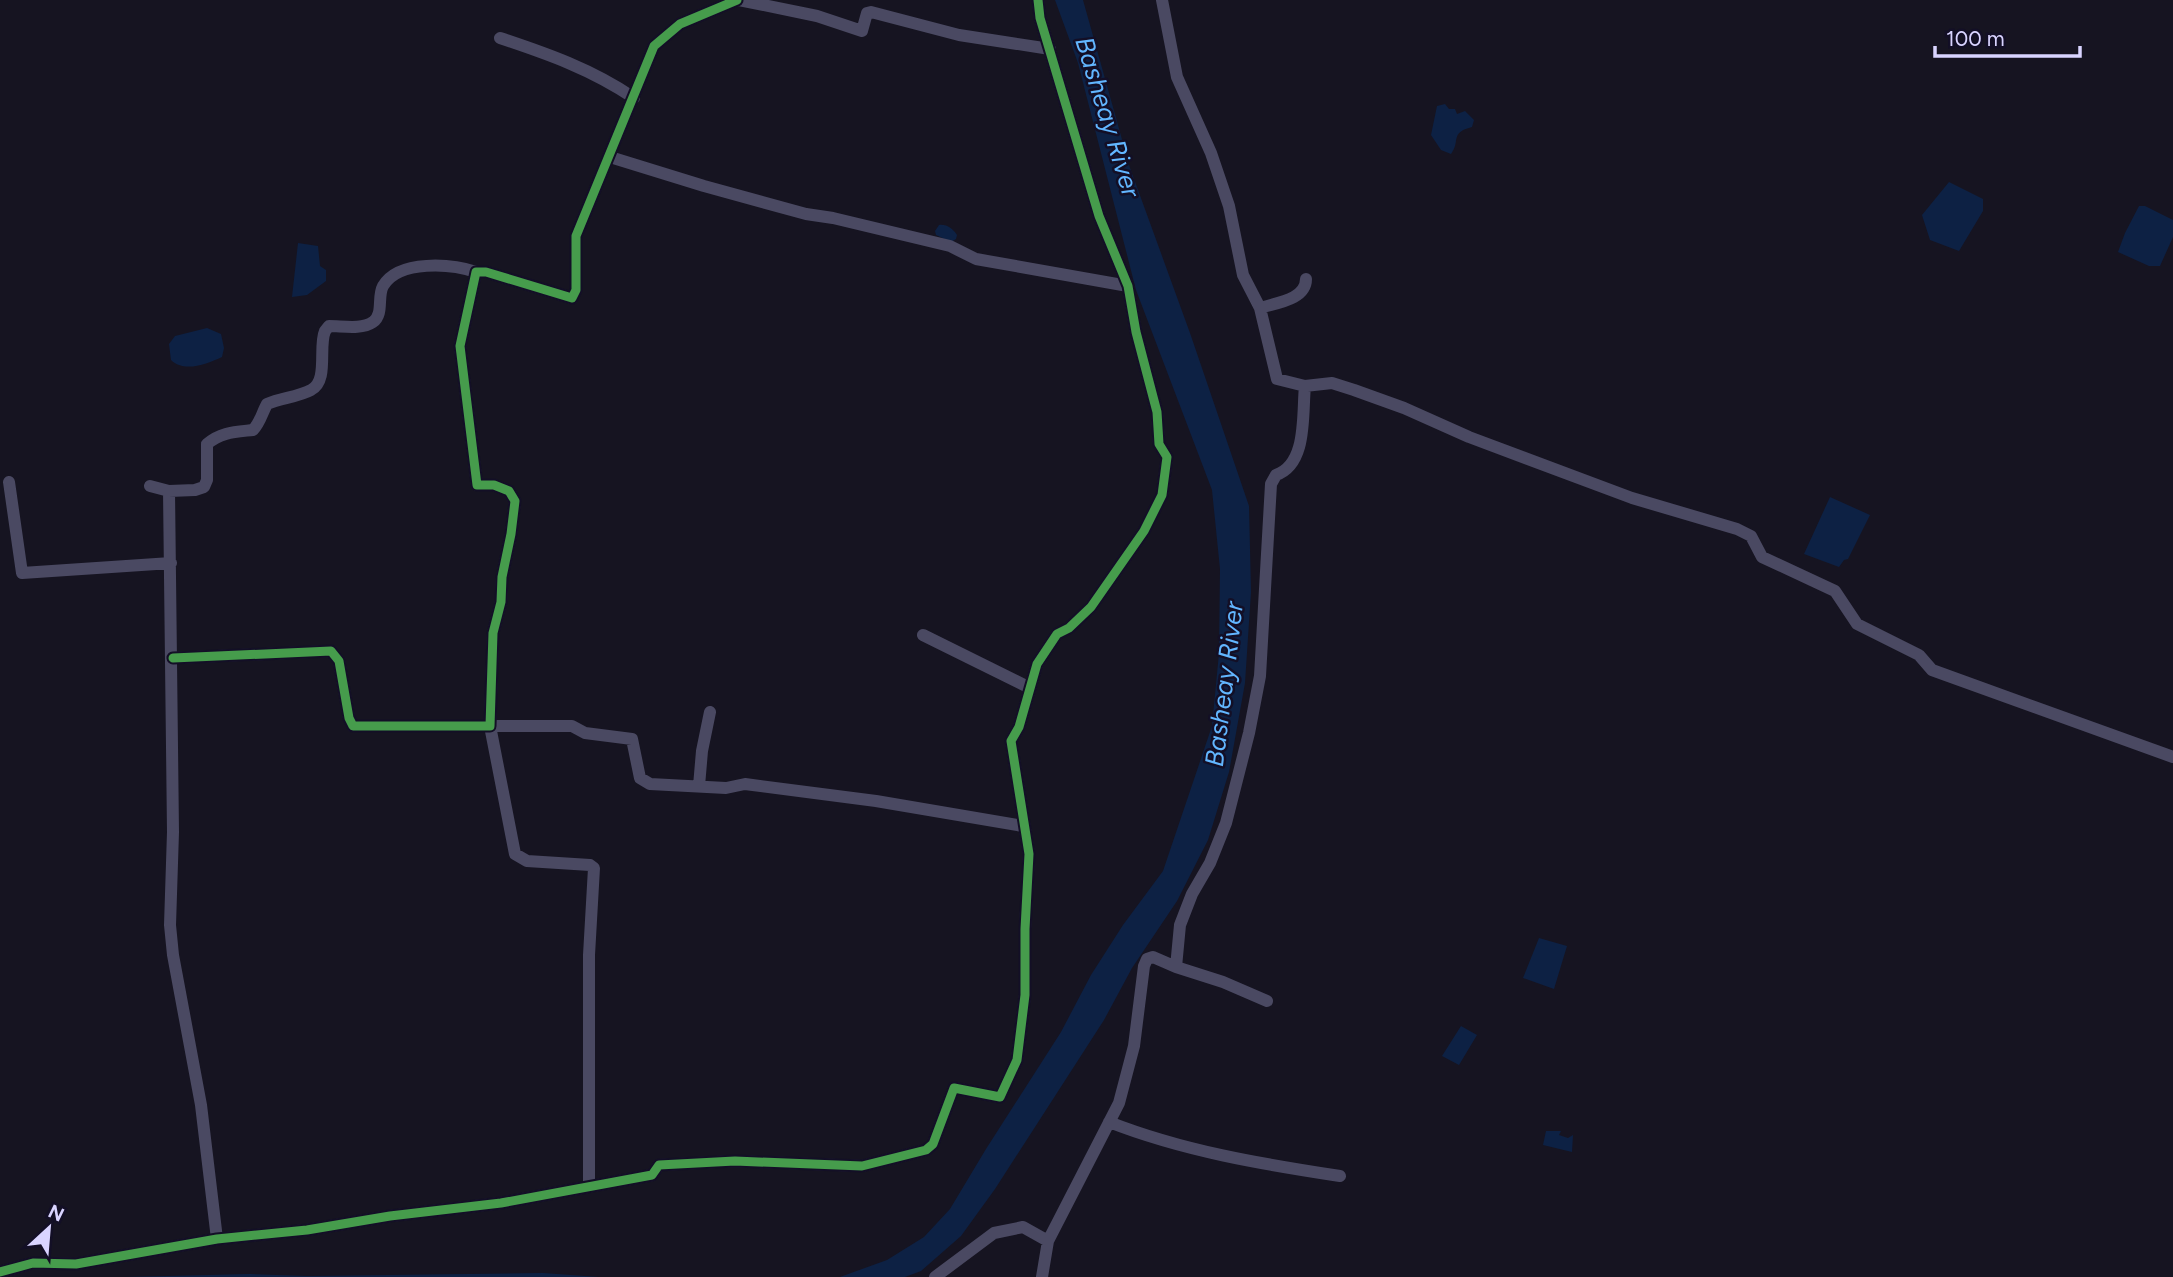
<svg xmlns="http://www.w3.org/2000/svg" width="2173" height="1277" font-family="Figtree,sans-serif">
<rect width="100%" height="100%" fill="#161421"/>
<path fill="#0d2144" d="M1055,0H1083L1130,168L1190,333L1249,506L1251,592L1245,683L1229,772L1208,840L1177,901L1132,968L1104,1020L995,1189L961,1236L921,1271L905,1277H840L887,1260L924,1237L950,1209L986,1149L1061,1032L1091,975L1123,925L1163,871L1212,726L1219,653L1220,569L1212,490L1136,290L1078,63Z
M1445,104L1449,109H1455L1457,114L1465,111L1474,120L1472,127C1449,133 1461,141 1451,154L1441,150L1431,135L1437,106Z
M1949,182L1983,199V211L1959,251L1930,240L1922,215Z
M2139,206H2145L2173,220V237L2160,266H2149L2118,252L2125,233Z
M939,225C947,224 953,229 957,235L956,239L951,242L936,235L935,231Z
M298,243L318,246L320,266L326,270V281L307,295L292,297Z
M207,328L221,334L224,348L222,357C207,364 184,373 171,360L169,344L175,336Z
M1830,497L1870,515L1848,559L1844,560L1839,567L1804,554Z
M1539,938L1567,946L1554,989L1523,978Z
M1461,1026L1477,1035L1459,1065L1442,1056Z
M1546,1131H1561L1559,1135L1568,1138L1573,1135L1572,1152L1543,1145Z
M543,1273L599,1277H124L250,1274L308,1276Z"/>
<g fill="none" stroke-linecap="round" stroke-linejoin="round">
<path stroke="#4a4962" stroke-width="12" d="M739,0L817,16L862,31L867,13L871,12L959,35L1050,49
M1162,0L1177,77L1211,153L1229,206L1243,275L1260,308L1277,379L1305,386C1302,413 1308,464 1276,475L1271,484L1260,676L1249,733L1226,823L1210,863L1192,894L1180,925L1176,967L1223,982L1267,1001
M500,38C548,54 591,69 634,98
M610,157L704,186L806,214L833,218L950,246L976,259L1128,286
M1260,308C1275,303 1306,300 1306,279
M1305,386L1332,383L1354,390L1404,408L1469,437L1632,498L1737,529L1751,536L1762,557L1835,591L1857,624L1919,655L1932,670L2173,757
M9,482L22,573L171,563
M150,486L169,491L173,832L170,925L173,955L201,1105L217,1239
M169,491L195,490L204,487L207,480V444C221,432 235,432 253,430C260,423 262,413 267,404C281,398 298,397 311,390C329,381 318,347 325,331L329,326C343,326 361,330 373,322C384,314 377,297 383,286C399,259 452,264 476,272
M923,635L1028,687
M173,658L331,651L339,661L349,718L353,726H490L493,633L501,602L502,577L511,534L515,501L509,491L494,485H477L460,346L476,272H486L572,298L576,290V236L654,46L680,24L737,0
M699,786L702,751L710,712
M1109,1122C1183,1151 1261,1164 1340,1176
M589,1187V955L594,868L590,865L527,861L515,854L490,726H572L585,733L632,739L640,778L650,784L726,788L745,784L876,801L1023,826
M0,1272L33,1263L76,1264L217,1239L307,1230L390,1216L501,1203L652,1175L659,1165L735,1161L862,1166L926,1150L933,1144L954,1088L1000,1097L1017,1060L1025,995V929L1029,854L1011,741L1019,727L1037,664L1057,634L1069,628L1091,607L1144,531L1162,495L1167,457L1159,444L1157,412L1136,332L1128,286L1099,216L1040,18L1038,0
M935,1277L994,1233L1023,1227L1048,1241
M1042,1277L1048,1241L1119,1103L1134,1046L1144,966L1147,959L1153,957L1176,967"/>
<g stroke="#130f26" stroke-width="13">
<path id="cycleway" d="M173,658L331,651L339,661L349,718L353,726H490L493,633L501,602L502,577L511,534L515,501L509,491L494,485H477L460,346L476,272H486L572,298L576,290V236L654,46L680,24L737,0
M0,1272L33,1263L76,1264L217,1239L307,1230L390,1216L501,1203L652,1175L659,1165L735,1161L862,1166L926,1150L933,1144L954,1088L1000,1097L1017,1060L1025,995V929L1029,854L1011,741L1019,727L1037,664L1057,634L1069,628L1091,607L1144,531L1162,495L1167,457L1159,444L1157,412L1136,332L1128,286L1099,216L1040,18L1038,0"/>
</g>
<use href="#cycleway" stroke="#469c4c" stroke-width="9"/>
</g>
<g text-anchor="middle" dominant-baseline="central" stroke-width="5" stroke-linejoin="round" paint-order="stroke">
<g font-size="26" font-style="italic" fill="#62b6ff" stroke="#130f26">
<text transform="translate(1108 117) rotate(73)">Basheay River</text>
<text transform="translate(1224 684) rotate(-83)">Basheay River</text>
</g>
</g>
<g transform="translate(49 1228) rotate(26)" stroke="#130f26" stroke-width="5" paint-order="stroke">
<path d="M0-5L12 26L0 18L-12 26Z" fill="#d9d4ff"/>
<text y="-10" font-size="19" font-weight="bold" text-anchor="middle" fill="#d9d4ff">N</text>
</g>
<path d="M1935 46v10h145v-10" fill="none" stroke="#d9d4ff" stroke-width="3.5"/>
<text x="1946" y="46" font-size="21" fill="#d9d4ff" stroke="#130f26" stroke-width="5" paint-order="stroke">100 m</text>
</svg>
